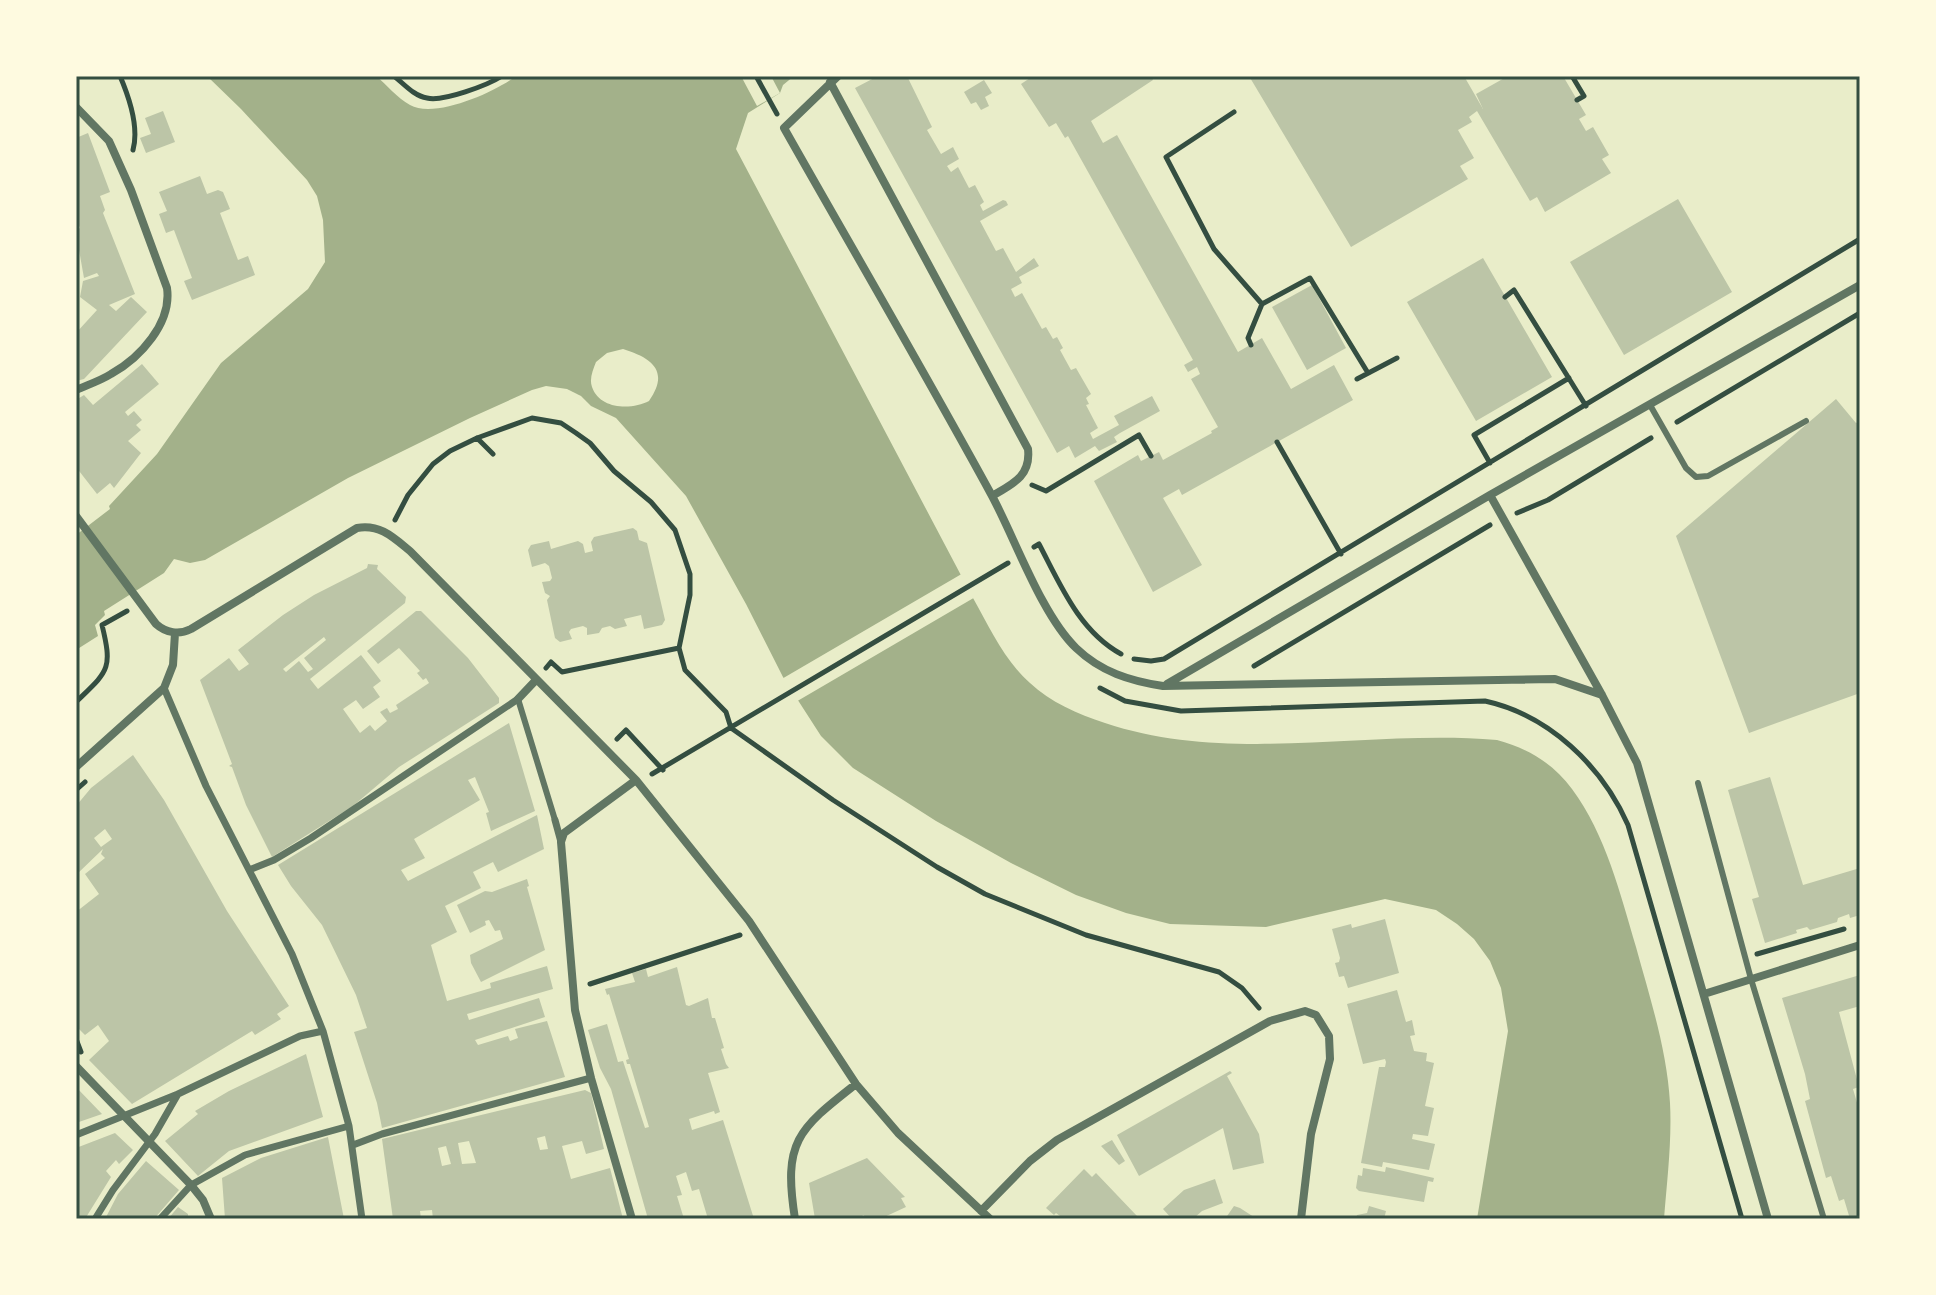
<svg xmlns="http://www.w3.org/2000/svg" width="1936" height="1295" font-family="'Fira Sans',sans-serif">
<rect width="100%" height="100%" fill="#e9edc9"/>
<path fill="#a3b18a" fill-rule="evenodd" d="M207,76H376C387,85 397,98 410,105C435,119 495,92 516,76H794L783,85L780,93L748,113L736,149L973,598C990,628 1004,660 1030,683C1050,702 1078,714 1105,723C1231,765 1366,729 1497,740C1527,748 1553,763 1572,789C1606,835 1620,893 1636,947C1650,998 1667,1050 1670,1103C1672,1141 1667,1181 1664,1219H1477L1508,1031L1501,988L1490,961L1474,939L1457,924L1436,910L1385,899L1266,927L1170,924L1126,913L1076,895L1011,863L936,821L853,768L821,736L783,677L746,604L686,496L616,418L591,406L581,396L567,389L546,386L532,390L470,418L348,478L205,560L190,563L174,559L164,573L104,611L105,615L95,625L98,636L76,650V535L110,509L109,506L157,454L221,363L308,289L325,262L323,220L317,196L307,180L241,109ZM623,349C652,358 670,371 649,401C632,410 600,410 592,387C589,379 593,370 596,362L607,353Z"/>
<path fill="#e9edc9" d="M741,76H771L780,93L757,106Z
M965,572L977,596L794,703L780,680Z"/>
<path fill="#bcc5a7" fill-rule="evenodd" d="M878,76H907L932,127L927,130L941,154L953,147L959,159L947,166L951,172L958,167L969,188L975,185L984,202L980,205L983,211L1003,200L1006,201L1008,205L980,221L996,251L1003,248L1016,272L1034,258L1039,266L1019,277L1022,283L1011,289L1015,297L1022,293L1042,329L1046,327L1053,339L1057,337L1063,348L1060,350L1071,370L1076,368L1091,394L1086,398L1089,404L1086,405L1098,428L1090,433L1093,439L1119,425L1114,416L1152,396L1160,411L1120,433L1114,437L1117,442L1099,451L1095,446L1075,458L1069,446L1057,453L855,88Z
M1033,76H1151L1153,80L1091,121L1103,143L1117,135L1238,352L1262,338L1291,389L1334,365L1353,400L1182,495L1179,489L1163,498L1202,565L1153,592L1094,481L1138,455L1141,461L1159,452L1163,460L1212,433L1211,431L1218,427L1191,379L1200,374L1197,367L1188,372L1184,365L1193,360L1068,136L1065,138L1056,123L1049,127L1021,84Z
M1249,76H1464L1483,109L1476,94L1508,76H1563L1586,115L1579,119L1586,131L1593,127L1609,155L1602,159L1611,173L1545,212L1537,197L1530,201L1477,111L1469,117L1472,122L1458,130L1474,158L1460,166L1468,179L1351,247Z
M984,80L992,93L985,97L989,106L981,110L976,102L971,104L964,92Z
M163,111L175,142L146,153L140,138L151,134L145,118Z
M88,133L110,192L100,196L105,210L103,213L135,294L109,305L116,311L131,297L147,312L84,379L76,381V333L97,310L80,297L83,281L99,276L97,273L84,278L76,233V230L80,228L76,217V138Z
M200,176L207,194L218,190L223,192L230,209L220,213L238,260L248,256L255,275L192,300L184,281L192,278L174,230L166,233L159,214L167,211L159,192Z
M1678,199L1732,292L1624,355L1570,262Z
M1483,258L1552,377L1476,421L1407,302Z
M1312,285L1346,348L1307,370L1272,307Z
M142,364L159,384L125,412L128,416L134,411L142,420L136,425L141,430L128,441L141,453L114,488L110,483L97,494L76,467V400L84,395L93,405Z
M1836,399L1856,423L1860,421V693L1749,733L1676,536Z
M633,528L637,531L639,540L647,543L665,620L662,625L644,629L641,615L624,619L627,626L615,629L610,626L602,628L599,633L587,635V628L583,626L571,629L569,632L572,639L560,642L555,638L547,600L550,596L545,593L542,582L550,581L552,578L549,566L545,563L532,567L528,550L531,545L549,541L551,549L578,541L583,544L585,553L593,551L591,542L594,537Z
M368,564L378,565L377,569L406,597L405,603L310,679L318,689L361,655L381,681L373,687L380,697L363,709L356,700L343,709L360,733L370,725L375,731L387,721L380,712L387,708L390,713L398,709L396,705L429,683L426,678L423,680L417,673L420,671L399,648L378,664L367,651L416,611H421L468,658L499,698V703L399,767L353,806L272,857L246,805L232,767L229,766L232,764L200,680L229,658L239,671L249,664L238,650L283,615L314,595L367,568ZM324,637L326,640L304,658L313,669L308,672L299,661L286,672L283,669Z
M509,723L535,811L491,831L486,813L489,812L475,777L468,780L480,800L414,839L425,858L401,870L408,881L537,815L544,849L498,872L493,862L473,872L481,888L445,906L457,932L431,945L447,1001L491,988L490,983L547,966L553,989L467,1014L469,1020L539,998L545,1017L475,1040L478,1045L508,1036L510,1041L518,1038L515,1029L547,1021L565,1077L382,1128L377,1103L354,1032L367,1028L356,995L322,925L291,886L278,865Z
M133,755L164,800L227,911L289,1006L277,1014L281,1019L255,1035L252,1031L132,1104L89,1060L109,1041L98,1025L85,1035L76,1026V912L99,894L85,874L105,858L101,854L103,849L76,875V806L91,788ZM105,829L112,839L101,847L94,838Z
M1770,777L1803,885L1860,868V915L1850,918L1849,914L1838,918L1837,922L1810,930L1807,927L1796,930L1797,933L1765,943L1752,899L1759,897L1728,790Z
M527,879L529,886L527,887L545,950L481,982L471,963L470,955L503,939L500,930L495,931L489,920L485,921L486,925L470,933L457,905L485,891L492,892Z
M1385,919L1399,973L1348,988L1344,976L1339,977L1335,963L1339,962L1340,958L1332,929L1351,924L1352,928Z
M677,967L686,1005L689,1006L708,998L712,1018H715L724,1048L721,1049L726,1064L729,1068L708,1073L720,1112L715,1114L714,1111L689,1119L692,1130L723,1120L754,1219H708L699,1189L692,1191L686,1172L676,1176L682,1195L677,1196L684,1219H648L611,1089L600,1068L588,1030L607,1024L618,1062L623,1061L645,1128L649,1127L630,1064H627L626,1060L629,1059L609,994L607,995L605,989L635,982L632,973L646,969L648,977Z
M1860,975V1006L1839,1012L1859,1087L1853,1089L1860,1113V1219H1850L1844,1199L1839,1201L1831,1176L1826,1178L1805,1101L1810,1099L1805,1074L1782,998Z
M1397,990L1406,1022L1412,1020L1415,1035L1410,1036L1414,1051L1427,1053L1426,1061L1434,1063L1425,1106L1434,1108L1428,1136L1413,1134L1412,1139L1435,1144L1429,1170L1383,1162L1382,1167L1361,1163L1379,1067H1385L1386,1062L1385,1059L1363,1064L1347,1004Z
M306,1054L323,1117L229,1151L198,1176L165,1141L198,1114L195,1111L229,1091Z
M1230,1071L1232,1073L1227,1076L1259,1134L1264,1163L1233,1170L1223,1128L1139,1176L1117,1135Z
M76,1087L102,1114L76,1123Z
M585,1090L591,1093L604,1149L586,1154L582,1141L562,1146L571,1179L610,1168L623,1219H433L432,1210L420,1211L421,1219H393L382,1139ZM545,1136L548,1149L540,1150L537,1138ZM469,1141L476,1163L462,1164L458,1143ZM446,1146L451,1164L442,1166L438,1148Z
M115,1133L133,1150L119,1164L116,1160L106,1171L111,1177L85,1219H76V1148Z
M328,1137L344,1219H225L222,1178L261,1158Z
M1112,1140L1125,1161L1119,1165L1101,1146Z
M867,1158L905,1197L901,1198L906,1207L880,1219H865L864,1215L855,1219H815L809,1183Z
M146,1161L179,1190L154,1219H105L118,1194Z
M1386,1167L1434,1178L1433,1182L1428,1181L1424,1202L1359,1191L1356,1188L1358,1175L1362,1176L1363,1168L1385,1172Z
M1084,1169L1092,1177L1096,1173L1137,1216L1132,1219H1054L1060,1216L1056,1213L1054,1215L1046,1208Z
M1215,1179L1223,1203L1202,1211L1193,1219H1172L1163,1209L1184,1190Z
M1234,1206L1240,1208L1257,1219H1225Z
M1369,1206L1386,1211L1384,1219H1356L1357,1215L1367,1213Z
M178,1207L188,1214V1219H168Z"/>
<g fill="none" stroke-linecap="round" stroke-linejoin="round">
<path stroke="#344e41" stroke-width="5" d="M120,76C129,97 139,128 133,150
M394,76C404,84 414,96 427,98C443,102 488,85 502,76
M756,76L777,114
M1572,76L1584,96L1577,100
M1234,112L1166,157L1214,249L1262,304
M1505,297L1514,290L1586,406
M1251,345L1248,338L1262,304L1310,278L1368,373
M1357,379L1397,358
M1677,422L1860,313
M477,438L493,454
M1277,442L1341,554
M1490,463L1474,435L1569,378
M1032,485L1046,491L1139,435L1151,456
M1517,513L1548,500L1651,438
M395,520L408,495L433,464L450,451L477,438L532,418L561,423L576,433L590,443L614,471L651,502L675,530L690,574V595L679,648L685,670L726,712L731,728L833,800L937,867L985,894L1086,935L1219,972L1242,988L1259,1008
M1034,547L1039,544C1060,584 1079,631 1121,654
M1134,659L1151,661L1164,659L1860,239
M1254,666L1490,525
M546,668L551,662L562,672L679,648
M1100,688L1125,701L1181,711L1485,701C1549,715 1602,766 1628,825L1742,1219
M76,702C108,671 113,670 102,625L127,611
M617,739L626,730L663,770
M652,774L1008,563
M76,790L85,782
M1757,954L1844,929
M590,984L740,935
M76,1039L81,1052"/>
<path stroke="#617663" stroke-width="6" d="M76,266V288
M1650,405L1686,468L1696,477L1708,476L1806,421
M518,699L555,820
M1698,783L1751,979L1824,1219"/>
<path stroke="#617663" stroke-width="7" d="M164,688L206,786L292,954L323,1031L349,1126L362,1219
M555,820L561,842
M249,870L274,860L311,838L518,699
M76,1135L178,1094
M353,1145L382,1134L591,1078
M95,1219L113,1190L155,1134L178,1094L300,1036L323,1031
M160,1219L191,1185L245,1155L349,1126"/>
<path stroke="#617663" stroke-width="8" d="M838,76L784,128C853,250 924,371 991,494C1015,538 1041,614 1076,648C1101,672 1130,681 1163,686L1555,679L1602,695
M830,82L1028,449C1031,476 1013,484 992,496
M76,107L109,141L131,190L167,288C172,323 140,358 111,374C100,381 87,385 76,390
M1490,495L1602,695L1637,763L1768,1219
M76,516L156,624C166,633 179,635 191,629L357,528C380,524 393,537 410,551L636,780L749,921L856,1084L898,1133L990,1219
M1167,684L1490,495L1860,285
M518,699L536,680
M76,767L164,688L173,665L175,633
M1704,994L1860,945
M76,1066L191,1185L203,1200L211,1219
M981,1211L1030,1161L1057,1140L1270,1021L1305,1011L1316,1015L1329,1036L1330,1059L1311,1134L1301,1219
M632,1219L591,1078L575,1010L561,842L564,833L636,780
M795,1219C783,1142 797,1130 856,1084"/>
</g>
<rect width="1936" height="1295" fill="none" stroke="#fefae0" stroke-width="156"/>
<rect x="78" y="78" width="1780" height="1139" fill="none" stroke="#344e41" stroke-width="3"/>
</svg>
